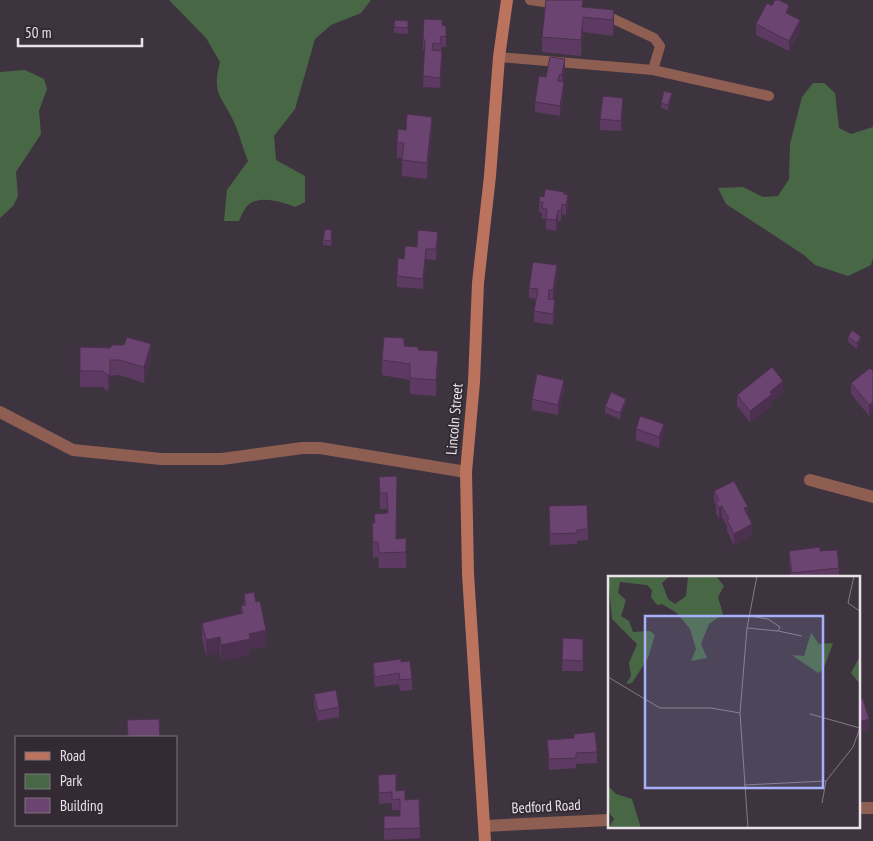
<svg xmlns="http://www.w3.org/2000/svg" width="873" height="841" font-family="'PT Sans Narrow',sans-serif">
<rect width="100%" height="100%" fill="#3e343f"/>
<path fill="#486845" d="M169,0H371L361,13L331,25L315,39L295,109L274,136L276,160L305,176V202L295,207C283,202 258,194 247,206C244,210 241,216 239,221H224L227,190L248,161C243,149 240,136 235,124C223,97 211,95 220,62L206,38Z
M25,70L44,79L47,89L39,111L41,134L16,172L18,196L13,206L0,218V72Z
M813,83H824L835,93L839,128L851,134L873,127V258L871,265L848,276L815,265L804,255L726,204L718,188L743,187L763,197L778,196L789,179L790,144L802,97Z"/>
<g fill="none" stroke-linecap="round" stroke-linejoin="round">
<path stroke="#8d5e51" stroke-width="10" d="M530,0L558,4
M499,57L653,70L660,46L654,38L603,14
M653,70L769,96"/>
<path stroke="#8d5e51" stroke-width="12" d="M0,412L73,450L161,459H222L302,448H320L466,472
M810,480L873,497
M859,808H873
M484,826L609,820"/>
<path stroke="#bc735d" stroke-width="12" d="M485,841L468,574L466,472L474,382L478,283L490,176L499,57L507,0"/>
</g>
<path fill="#5d3a61" d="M583,7L614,10L613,36L583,32L581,56L542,52V37Z
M789,15L800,31L789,51L756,35V24Z
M442,25L446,37V47H441V51L442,62L440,88L423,87L425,50H423V39Z
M408,26V34L394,33V27Z
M565,70L563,82L564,93L560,116L535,112V102L546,77Z
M672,98L668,110L661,108V103Z
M623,108L621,131L600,130V119Z
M432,133L427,179L402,176V158H397V142Z
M564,194L568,206L566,215L562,214L561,221H558L556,231L546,229V219H542V213L539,212V202L544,197Z
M332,235L331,246L323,245V240Z
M438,242L436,260L426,259L423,289L397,287V276L404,259L417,247Z
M557,276L553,300L555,311L553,325L534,322V311L536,299L529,298V288Z
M848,337L861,342L857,349L848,342Z
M124,345L151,360L144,383L119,375L110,376V388L108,391L102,387H80V347L110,348Z
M404,346L418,350L438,367L436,396L410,394V380L382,375V360Z
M873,371V413L869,416L851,394V383Z
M564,391L558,415L532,410V399Z
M783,392L772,401V405L750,422L737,406V395Z
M626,404L620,419L605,413V407Z
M636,429L664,435L659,448L636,440Z
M397,476L396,539L406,538V568H379L378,557L373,558L372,523H374V514L387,513V509H380L379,477Z
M714,491L748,516L752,535L734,545L727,531V526L722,517L719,519L716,513V506L714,502Z
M549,506L588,529V540L577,541V544L550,545Z
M789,551H820L839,568V577H791L789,561Z
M244,594L266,646L250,649V655L221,661L220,653L206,656L202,638V623L241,614V606H244Z
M563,638L583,639V671H562Z
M401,662L412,679V690L400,691L399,684L375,687L373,674V663Z
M314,694L339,707V717L318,721L314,704Z
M547,740L597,752V763L576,764V768L549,770Z
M378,775L396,791L405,800L420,828V838L384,840V816H400V810H392V803L379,804Z"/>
<path fill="#4c304f" d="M789,5V16L786,13Z
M614,10V26L613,36V20Z
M583,17V32L581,56V40Z
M800,20V31L789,51V41Z
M442,51V62L440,88V78Z
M565,59V70L562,85V74Z
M564,82V93L560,116V106Z
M672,93V98L668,110V105Z
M623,98V108L621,131V121Z
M432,117V133L427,179V163Z
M568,195V206L566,215V205Z
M562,204V214L561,221V211Z
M558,210V221L556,231V220Z
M438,232V242L436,260V249Z
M426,249V259L423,289V279Z
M557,265V276L553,301V290Z
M555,300V311L553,325V314Z
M861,337V342L857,349V343Z
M151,344V360L144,383V367Z
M438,351V367L436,396V380Z
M110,360V388L108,391V375Z
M564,380V391L558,415V405Z
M783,381V392L772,401V405L750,422V411L770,392Z
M626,399V404L620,419V413Z
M873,402V413L869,416V405Z
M664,424V435L659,448V437Z
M722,506V517L719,519V508Z
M748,507V517L744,508Z
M752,524V535L734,545V534Z
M266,630V646L250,649V655L221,661V645L249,634Z
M220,637V653L206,656V640Z
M869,719V730L859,733V722Z"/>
<path fill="#6c4471" stroke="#4c304f" d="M546,0H583L582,7L614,10L613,20L583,17L581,40L542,37Z
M775,0H779L789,5L786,13L800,20L789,41L756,24L767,3L772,6Z
M424,19L442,20V25L446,26V37L441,36L440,44L433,43L432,50L442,51L440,78L423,76L425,40L423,39Z
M395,20L408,21V28L394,27Z
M550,57L565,59L562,74H560L558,81L564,82L560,106L535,102L539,76L546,77Z
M664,91L672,93L668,105L661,103Z
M603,96L623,98L621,121L600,119Z
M407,114L432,117L427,163L402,160L404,143L397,142L398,129L406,130Z
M545,189L564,192V194L568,195L566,205L562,204L561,211L558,210L556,220L546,219L547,209L542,208L543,202H539L540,196L544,197Z
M325,229L332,230L331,241L323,240Z
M418,230L438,232L436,249H426L423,279L397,276L398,258L404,259L405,246L417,247Z
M533,262L557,265L553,290H549L548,299L555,300L553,314L534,311L538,289L529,288Z
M852,330L861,337L857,343L848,337Z
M127,337L151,344L144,367L119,360H110V373L108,375L102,371H80V347L110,348L112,345H124Z
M384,337L404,338V346L418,347V350L438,351L436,380L410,378V364L382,360Z
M772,367L783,381L770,392L772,394L750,411L737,395Z
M870,368L873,371V402L869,405L851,383Z
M537,374L564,380L558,405L532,399Z
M611,392L626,399L620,413L605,407Z
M640,416L664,424L659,437L636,429Z
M397,476L396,539L406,538V552L379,553L378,542H373L372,523H375L374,514L388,513L387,493H380L379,477Z
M734,481L748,507L744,508L752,524L734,534L727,520L729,519L722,506L719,508L716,502L719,500L714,491Z
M587,505L588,529L577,530V533L550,534L549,506Z
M820,547V551L837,550L839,568L792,573L789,551Z
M254,592L256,602L260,601L266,630L249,634L250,639L221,645L220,637L206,640L202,623L243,613L241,606L246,605L244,594Z
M563,638L583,639V661L562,660Z
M401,659V662L410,661L412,679L400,680L399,673L375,677L373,663Z
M336,690L339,707L318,711L314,694Z
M863,699L869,719L859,722V700Z
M159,719L160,737H128L127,720Z
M595,732L597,752L576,753V758L549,759L547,740L574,738V734Z
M396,774V791L405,790V800L419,799L420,828L384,829V816H400V799L392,800V792L379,793L378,775Z"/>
<g text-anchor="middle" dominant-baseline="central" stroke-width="4" stroke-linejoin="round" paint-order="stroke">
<g font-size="15" fill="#e9e2e9" stroke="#332a34">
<text transform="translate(454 419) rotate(-85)">Lincoln Street</text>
<text transform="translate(546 806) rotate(-3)">Bedford Road</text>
</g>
</g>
<g transform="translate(608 576)">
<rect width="252" height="252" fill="#3e343f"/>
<path d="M0,0H62L54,7L60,23L67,28L78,20L80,0H108L116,10L110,21L115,38L101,48L93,68L99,82L83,85L88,73L82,53L69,37L54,28L49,29L43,21L44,14L39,9L12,6L10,17L18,24L13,40L21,45L25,56L42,55L47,59L40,82L24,107L18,108L23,100L21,87L29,68L4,43ZM203,57L211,68L225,67L215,94L210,97L184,79L196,80ZM252,80V108L243,97ZM0,210L8,218L24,223L33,252H0L6,243L0,235Z" fill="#486845"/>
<path fill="none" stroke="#827a83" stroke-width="1" d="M246,0L240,27L253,36M139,52L170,55L172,51L160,43L141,40M170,55L194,60M0,101L52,132H103L132,137M202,138L252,152L245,171L218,205L214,227M136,209L218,205M140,252L132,137L139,52L149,0"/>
<path fill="#a8b0fc" fill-opacity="0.15" stroke="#a8b0fc" stroke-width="2.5" d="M37,40H215V212H37Z"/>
<rect width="252" height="252" fill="none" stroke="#e9e2e9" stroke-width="2.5"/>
</g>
<rect x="15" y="736" width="162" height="90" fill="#332a34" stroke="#7c747c"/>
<rect x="25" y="752" width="25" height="8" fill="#bc735d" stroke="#7c747c"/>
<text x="60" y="761" font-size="15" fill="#e9e2e9">Road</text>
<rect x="25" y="774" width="25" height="15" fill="#486845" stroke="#7c747c"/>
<text x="60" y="786" font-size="15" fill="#e9e2e9">Park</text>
<rect x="25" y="798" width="25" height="15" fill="#6c4471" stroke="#7c747c"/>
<text x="60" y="811" font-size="15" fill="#e9e2e9">Building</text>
<path d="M18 38v8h124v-8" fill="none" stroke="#e9e2e9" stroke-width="2.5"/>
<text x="25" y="38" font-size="15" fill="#e9e2e9" stroke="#332a34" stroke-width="4" paint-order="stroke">50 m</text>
</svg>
